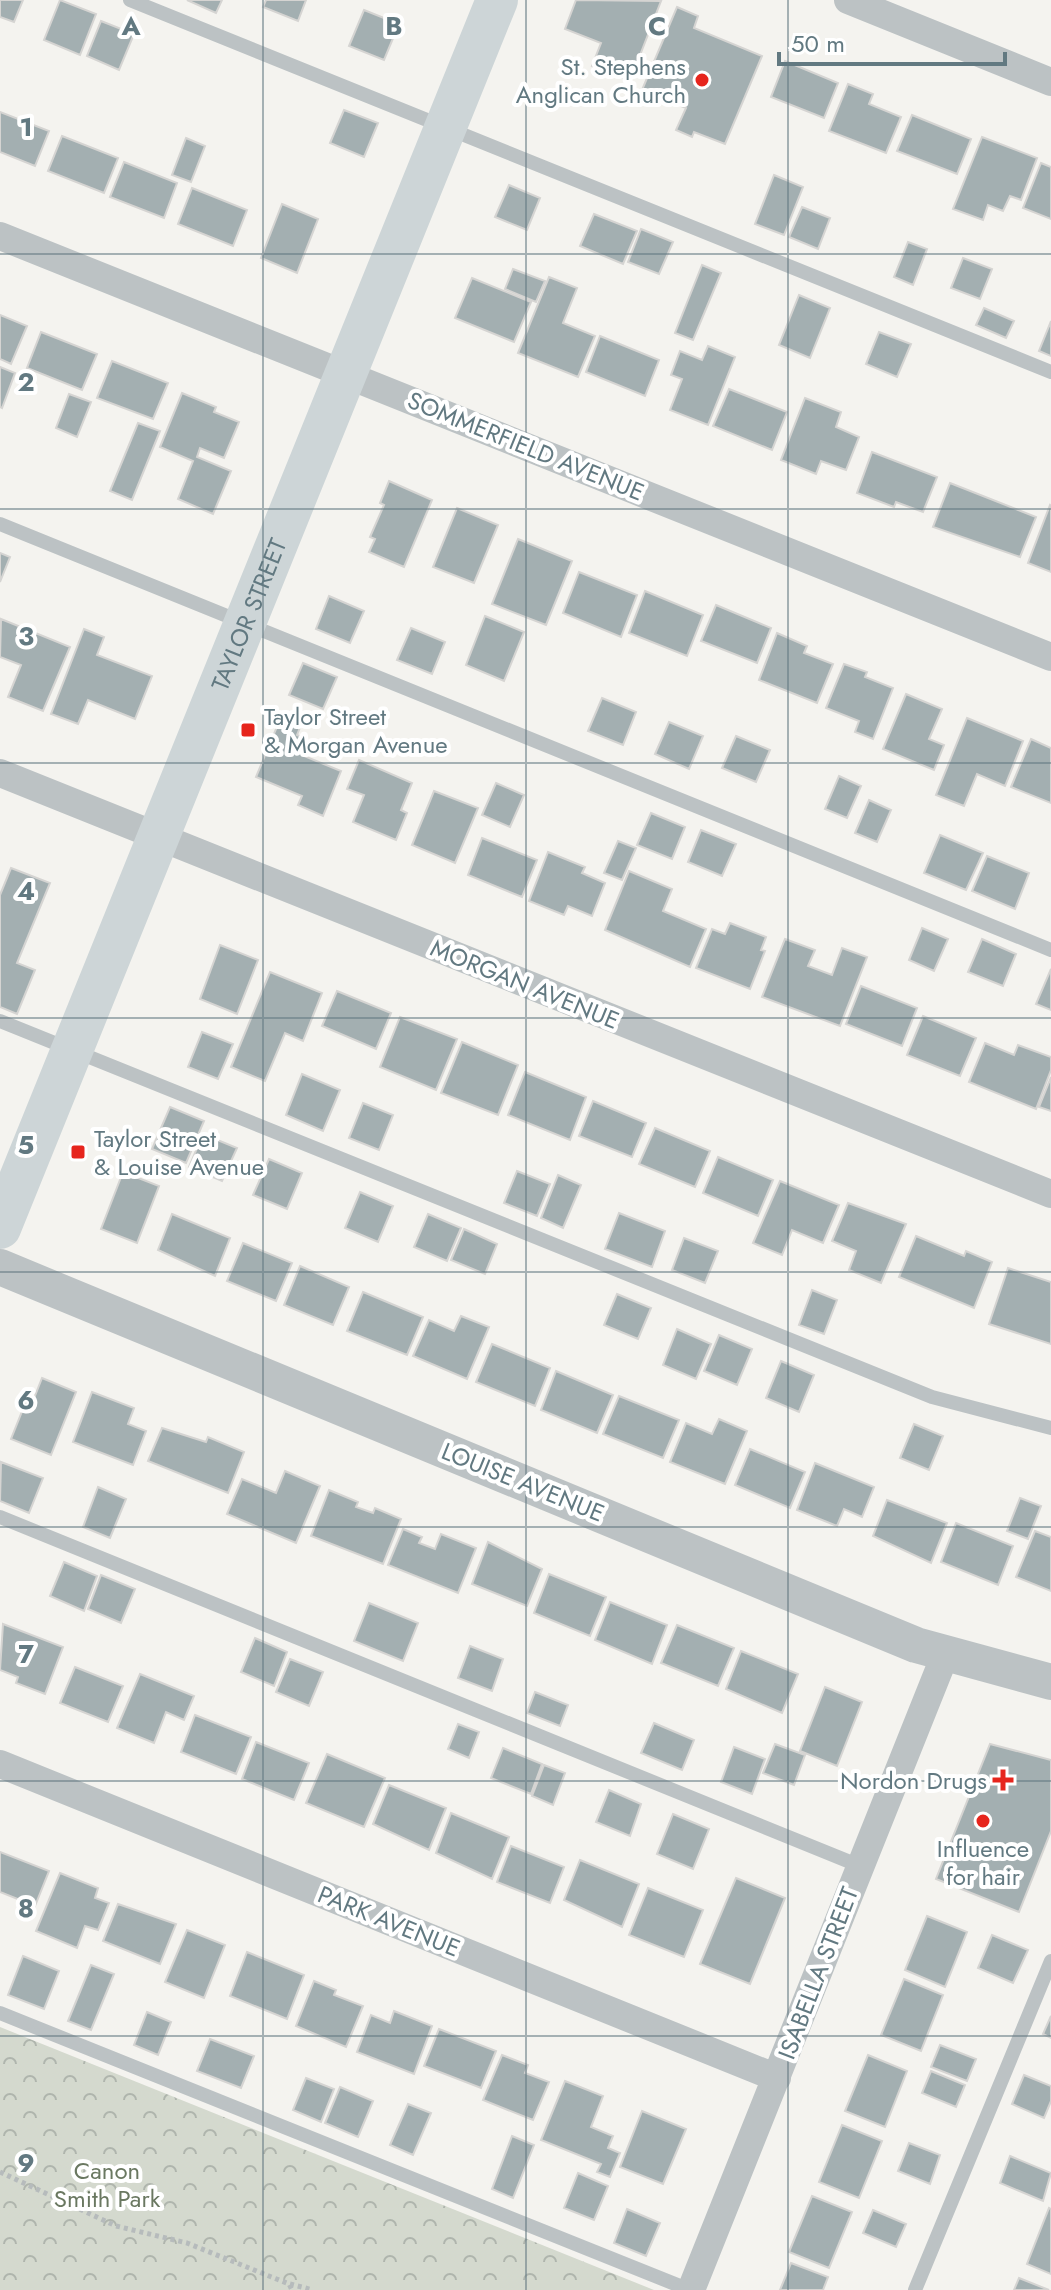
<svg xmlns="http://www.w3.org/2000/svg" width="1051" height="2290" font-family="Jost,sans-serif">
<defs>
<pattern id="park-crowns" width="20" height="18" patternUnits="userSpaceOnUse" patternTransform="scale(2)"><rect width="20" height="18" fill="#d4d9ce"/><path d="M2 6a3 3 0 1 1 6 0M12 15a3 3 0 1 1 6 0" fill="none" stroke="#afb5ad"/></pattern>
</defs>
<rect width="100%" height="100%" fill="#f4f3ef"/>
<path fill="url(#park-crowns)" d="M0,2027L654,2290H0Z"/>
<path fill="#a3afb1" stroke="#d5d4d2" stroke-width="2" d="M0,0H23L14,22L0,17Z
M60,0L96,14L80,55L44,40Z
M187,0H222L216,13Z
M266,0H306L298,21L263,7Z
M576,0L661,1L630,81L592,66L601,43L565,29Z
M677,7L698,16L694,28L762,56L725,144L694,132L692,137L676,130L686,108L642,90Z
M364,10L399,24L384,60L349,46Z
M101,21L134,34L119,70L87,56Z
M785,61L838,83L824,118L771,97Z
M848,84L873,94L869,104L901,117L886,153L829,131Z
M344,110L378,123L364,157L330,143Z
M0,112L49,131L35,166L0,152Z
M912,115L971,139L957,174L897,151Z
M62,136L118,158L104,193L48,171Z
M982,137L1037,158L1021,200L1010,196L1003,211L988,205L983,220L953,209Z
M186,138L205,146L191,182L172,175Z
M124,162L177,183L164,218L110,197Z
M1041,163L1051,167V219L1023,208Z
M774,175L803,187L784,235L755,224Z
M509,185L540,198L527,230L495,217Z
M192,188L247,210L233,246L178,224Z
M282,204L318,219L297,273L261,258Z
M802,207L830,218L818,249L789,237Z
M594,214L637,231L623,264L580,246Z
M641,229L673,242L659,274L628,262Z
M908,242L927,249L913,285L894,277Z
M963,258L992,269L980,299L951,288Z
M702,265L721,273L693,340L675,333Z
M513,269L545,281L536,302L505,289Z
M549,277L577,288L563,323L595,336L578,377L518,353Z
M472,278L531,302L514,342L455,318Z
M799,295L830,308L810,358L779,345Z
M984,308L1014,321L1006,338L976,325Z
M0,315L27,326L11,364L0,359Z
M1051,321V356L1039,351Z
M41,332L97,354L82,390L27,368Z
M879,332L911,344L897,377L866,364Z
M600,336L659,360L645,396L586,372Z
M708,346L735,357L708,425L670,410L682,379L671,375L680,351L702,360Z
M112,361L168,383L153,419L97,398Z
M0,367L15,373L2,408L0,407Z
M729,389L787,412L772,450L713,426Z
M182,393L216,407L214,412L239,422L224,458L200,448L197,457L231,471L213,514L178,499L193,461L160,447Z
M69,394L91,402L77,437L56,428Z
M805,398L841,412L836,427L859,437L846,470L821,461L816,474L781,460Z
M138,423L160,431L132,500L110,491Z
M872,452L937,477L923,512L896,502L894,507L857,493Z
M389,481L432,500L404,567L369,552L375,539L370,537L384,505L380,503Z
M950,483L1036,517L1020,557L933,527Z
M1050,505L1051,506V572L1028,563Z
M457,508L498,525L474,583L433,567Z
M518,539L572,561L546,625L492,604Z
M0,553L10,557L0,582Z
M579,572L637,595L621,637L563,613Z
M645,591L703,615L687,656L629,633Z
M329,596L364,611L350,643L316,629Z
M716,605L771,628L757,663L701,641Z
M485,616L524,632L504,681L466,665Z
M1,619L70,647L43,711L8,697L21,665L0,657Z
M411,628L445,642L432,674L397,660Z
M84,629L104,637L97,655L152,676L135,719L88,700L78,724L51,714Z
M777,633L807,646L804,653L833,664L817,703L759,680Z
M303,663L337,677L323,709L289,695Z
M844,664L867,672L865,677L893,688L873,739L855,732L859,721L826,708Z
M906,694L942,709L929,739L944,745L934,770L883,749Z
M602,698L636,712L623,745L588,731Z
M281,717L301,725L297,735L310,741L304,756L341,771L323,816L298,805L302,796L256,777Z
M967,718L1023,741L1005,786L977,774L964,806L936,795Z
M669,722L703,736L689,769L655,754Z
M736,736L770,750L756,782L722,768Z
M1031,739L1051,748V803L1011,787Z
M359,760L412,783L401,810L407,813L396,840L353,822L364,795L347,789Z
M839,776L861,786L847,818L825,809Z
M496,783L524,795L510,827L482,815Z
M434,791L478,808L455,863L412,845Z
M869,800L891,810L877,842L855,833Z
M651,813L685,827L672,859L637,845Z
M701,830L736,844L722,876L688,862Z
M940,835L983,853L966,890L924,873Z
M482,838L537,860L522,897L468,875Z
M618,841L636,848L622,880L604,873Z
M548,852L585,867L582,873L605,883L592,916L568,906L564,915L529,901Z
M987,856L1029,873L1015,909L972,891Z
M11,868L50,883L17,963L35,970L17,1014L0,1007V895Z
M629,871L672,889L663,911L706,929L690,967L605,930Z
M730,923L766,937L761,950L765,951L750,989L696,968L712,929L725,934Z
M922,928L948,939L934,971L909,960Z
M785,939L815,950L808,966L832,975L842,948L867,957L840,1026L762,997Z
M982,939L1016,954L1003,986L968,972Z
M220,945L258,960L237,1014L200,999Z
M1051,969V1010L1036,1004Z
M270,972L322,993L303,1041L285,1033L265,1081L231,1067Z
M861,986L917,1008L902,1046L846,1024Z
M337,991L391,1013L376,1049L322,1026Z
M923,1016L976,1038L960,1076L907,1055Z
M400,1017L457,1039L436,1090L380,1067Z
M202,1032L233,1044L218,1079L188,1067Z
M462,1042L518,1065L498,1115L441,1093Z
M985,1043L1014,1055L1018,1045L1051,1057V1070L1036,1109L969,1082Z
M525,1072L586,1097L570,1140L508,1115Z
M302,1074L340,1090L323,1131L286,1115Z
M1051,1077V1111L1039,1107Z
M593,1101L646,1123L632,1157L579,1136Z
M363,1103L393,1115L379,1150L349,1138Z
M170,1107L204,1121L186,1163L152,1149Z
M655,1128L710,1151L695,1187L639,1164Z
M203,1134L237,1148L222,1181L189,1167Z
M718,1157L773,1180L758,1216L703,1193Z
M269,1159L302,1173L287,1209L253,1195Z
M517,1171L550,1184L537,1216L504,1203Z
M123,1172L159,1186L137,1243L101,1229Z
M558,1175L581,1185L563,1228L541,1218Z
M780,1181L839,1205L823,1243L792,1230L782,1255L753,1243Z
M360,1192L393,1206L378,1242L345,1228Z
M848,1203L906,1224L881,1283L849,1270L856,1251L832,1241Z
M619,1213L665,1231L652,1267L605,1249Z
M172,1214L230,1238L215,1276L158,1250Z
M428,1214L461,1228L447,1261L414,1247Z
M464,1229L497,1244L485,1274L451,1260Z
M916,1236L964,1256L966,1251L992,1262L974,1308L899,1277Z
M684,1238L718,1251L705,1283L672,1270Z
M243,1243L292,1263L276,1301L227,1281Z
M300,1266L349,1287L333,1325L284,1305Z
M1008,1268L1051,1282V1344L989,1324Z
M812,1290L837,1300L824,1334L799,1325Z
M363,1292L423,1317L407,1355L347,1331Z
M617,1294L651,1308L638,1339L604,1325Z
M461,1316L489,1327L467,1379L413,1356L429,1320L454,1331Z
M677,1329L711,1344L696,1379L663,1365Z
M719,1335L752,1349L737,1385L704,1371Z
M492,1344L550,1368L535,1406L476,1382Z
M781,1361L814,1375L799,1412L766,1398Z
M556,1371L613,1395L597,1433L541,1410Z
M42,1378L76,1392L51,1455L11,1439L25,1404L31,1406Z
M92,1392L134,1408L128,1424L146,1431L133,1465L73,1442Z
M619,1396L679,1420L663,1458L603,1434Z
M719,1419L747,1431L725,1484L670,1462L686,1423L712,1434Z
M914,1424L943,1436L929,1470L900,1458Z
M162,1428L206,1442L208,1437L244,1452L228,1493L148,1461Z
M750,1449L805,1472L790,1508L735,1485Z
M1,1462L43,1478L29,1513L0,1501Z
M815,1463L874,1487L862,1517L844,1509L837,1526L797,1510Z
M285,1471L320,1486L296,1543L227,1514L242,1479L276,1493Z
M98,1487L126,1499L110,1538L83,1527Z
M329,1490L358,1502L356,1507L373,1513L375,1508L401,1519L383,1564L311,1536Z
M1020,1498L1041,1506L1028,1539L1007,1531Z
M887,1500L947,1523L931,1563L873,1536Z
M956,1523L1013,1546L998,1585L941,1562Z
M403,1529L422,1537L419,1543L435,1549L441,1534L476,1548L458,1593L388,1565Z
M1035,1531L1051,1537V1591L1016,1577Z
M488,1542L542,1569L527,1606L472,1584Z
M64,1562L97,1576L84,1611L50,1596Z
M549,1574L606,1597L590,1636L534,1613Z
M101,1575L135,1589L121,1623L88,1609Z
M610,1602L667,1625L652,1664L595,1640Z
M369,1603L418,1623L403,1661L354,1641Z
M3,1624L63,1647L45,1694L16,1683L18,1677L0,1670Z
M677,1625L734,1648L718,1686L661,1663Z
M255,1638L287,1652L274,1686L241,1672Z
M470,1646L503,1659L492,1691L458,1678Z
M741,1651L798,1674L782,1713L726,1689Z
M290,1659L323,1672L309,1706L276,1692Z
M75,1667L123,1686L108,1722L60,1703Z
M140,1674L194,1696L184,1720L166,1712L154,1743L117,1728Z
M825,1687L862,1702L837,1766L800,1751Z
M535,1692L568,1705L560,1726L527,1713Z
M195,1715L251,1737L236,1774L181,1752Z
M654,1723L694,1740L682,1770L641,1753Z
M458,1724L479,1732L469,1758L448,1749Z
M256,1742L309,1763L294,1800L242,1779Z
M775,1744L805,1755L794,1785L763,1773Z
M990,1744L1051,1760V1831L1019,1912L936,1879Z
M734,1747L765,1759L752,1794L721,1782Z
M503,1748L542,1764L531,1794L491,1778Z
M327,1754L385,1778L364,1827L306,1803Z
M544,1765L565,1773L553,1805L532,1796Z
M389,1785L446,1808L429,1850L373,1824Z
M609,1790L641,1804L630,1836L596,1822Z
M451,1813L509,1837L492,1879L436,1853Z
M673,1814L709,1829L693,1869L657,1854Z
M511,1846L564,1867L550,1903L497,1882Z
M0,1852L49,1871L35,1906L0,1892Z
M580,1860L639,1884L622,1927L564,1900Z
M60,1873L98,1888L95,1898L109,1903L98,1930L85,1926L77,1948L36,1931Z
M736,1878L785,1898L750,1984L700,1964Z
M648,1888L703,1910L684,1957L629,1935Z
M118,1904L176,1924L160,1964L103,1941Z
M927,1916L967,1932L945,1987L905,1970Z
M187,1930L225,1945L204,1998L165,1982Z
M992,1935L1028,1950L1013,1983L978,1968Z
M247,1952L304,1975L287,2019L230,1996Z
M23,1956L59,1971L44,2009L8,1995Z
M91,1965L114,1974L91,2030L68,2021Z
M904,1979L943,1995L921,2051L881,2035Z
M314,1981L336,1990L334,1995L363,2006L346,2047L296,2026Z
M394,2011L432,2026L414,2074L357,2052L371,2015L390,2023Z
M147,2012L171,2022L158,2055L134,2045Z
M1051,2016V2038L1043,2034Z
M439,2029L496,2051L481,2088L424,2066Z
M210,2039L254,2056L241,2088L197,2071Z
M940,2045L976,2059L967,2081L931,2067Z
M502,2055L528,2065L525,2073L549,2082L533,2120L483,2100Z
M868,2055L907,2071L885,2127L845,2111Z
M931,2071L965,2085L956,2107L922,2093Z
M1024,2075L1051,2086V2101L1044,2118L1012,2104Z
M306,2078L334,2089L321,2122L293,2110Z
M565,2081L603,2096L591,2127L613,2136L608,2148L620,2153L610,2177L597,2172L601,2164L541,2140Z
M340,2087L373,2101L358,2137L325,2123Z
M408,2104L431,2113L413,2155L390,2145Z
M642,2111L686,2129L663,2184L620,2167Z
M842,2125L882,2141L859,2198L819,2182Z
M512,2136L534,2145L513,2198L492,2189Z
M909,2143L940,2155L930,2184L898,2171Z
M1010,2156L1051,2173L1043,2201L1000,2183Z
M578,2173L608,2186L594,2220L564,2208Z
M812,2196L852,2212L829,2268L789,2252Z
M1049,2208L1051,2209V2274L1027,2264Z
M627,2209L660,2223L646,2256L614,2243Z
M873,2210L906,2224L896,2247L863,2233Z
M791,2263L828,2277L823,2290H780Z
M1019,2278L1049,2290H1014Z"/>
<g fill="none" stroke-linecap="round" stroke-linejoin="round">
<path stroke="#b6bbbc" stroke-width="5" stroke-dasharray="4 4" stroke-linecap="butt" d="M0,2172L116,2226L187,2243L289,2284L292,2290
M290,2284L313,2290"/>
<path stroke="#bcc2c4" stroke-width="14" d="M130,0L1051,372
M0,524L1051,950
M0,1021L932,1397L1051,1428
M0,1517L860,1866
M0,2013L690,2290
M915,2290L1051,1961"/>
<path stroke="#bcc2c4" stroke-width="28" d="M848,0L1051,82
M0,236L1051,657
M0,773L1051,1194
M0,1764L777,2078
M691,2290L945,1655"/>
<path stroke="#bcc2c4" stroke-width="36" d="M0,1267L916,1645L1051,1682"/>
<path stroke="#cdd5d7" stroke-width="42" id="s1" d="M0,1228L497,0"/>
</g>
<path fill="none" stroke="#627981" stroke-width="2" stroke-opacity="0.55" d="M263,0V2290M526,0V2290M788,0V2290M0,254H1051M0,509H1051M0,763H1051M0,1018H1051M0,1272H1051M0,1527H1051M0,1781H1051M0,2036H1051"/>
<g fill="#e6251d" stroke="#fff" stroke-width="3">
<circle cx="702" cy="80" r="8"/>
<rect x="240" y="722" width="16" height="16" rx="4"/>
<rect x="70" y="1144" width="16" height="16" rx="4"/>
<path d="M999 1768h8v8h8v8h-8v8h-8v-8h-8v-8h8z"/>
<circle cx="983" cy="1821" r="8"/>
</g>
<g text-anchor="middle" dominant-baseline="central" stroke-width="8" stroke-linejoin="round" paint-order="stroke">
<g font-size="24" fill="#627981" stroke="#fff" text-anchor="end">
<text x="686" y="66">St. Stephens<tspan x="686" dy="28">Anglican Church</tspan></text>
<text x="264" y="716" text-anchor="start">Taylor Street<tspan x="264" dy="28">&amp; Morgan Avenue</tspan></text>
<text x="94" y="1138" text-anchor="start">Taylor Street<tspan x="94" dy="28">&amp; Louise Avenue</tspan></text>
<text x="987" y="1780">Nordon Drugs</text>
<text x="983" y="1848" text-anchor="middle">Influence<tspan x="983" dy="28">for hair</tspan></text>
</g>
<g font-size="24" fill="#627981" stroke="#fff">
<text transform="translate(526 446) rotate(22)">SOMMERFIELD AVENUE</text>
<text stroke="none"><textPath href="#s1" startOffset="662">TAYLOR STREET</textPath></text>
<text transform="translate(525 984) rotate(22)">MORGAN AVENUE</text>
<text transform="translate(523 1482) rotate(22)">LOUISE AVENUE</text>
<text transform="translate(389 1921) rotate(22)">PARK AVENUE</text>
<text transform="translate(818 1973) rotate(-69)">ISABELLA STREET</text>
</g>
<g font-size="24" fill="#6a7861" stroke="#fff">
<text x="107" y="2170">Canon<tspan x="107" dy="28">Smith Park</tspan></text>
</g>
</g>
<g font-size="26" text-anchor="middle" font-weight="bold" fill="#627981" stroke="#fff" stroke-width="8" stroke-linejoin="round" paint-order="stroke">
<text x="131" y="35">A</text>
<text x="394" y="35">B</text>
<text x="657" y="35">C</text>
<text x="26" y="136">1</text>
<text x="26" y="391">2</text>
<text x="26" y="645">3</text>
<text x="26" y="900">4</text>
<text x="26" y="1154">5</text>
<text x="26" y="1409">6</text>
<text x="26" y="1663">7</text>
<text x="26" y="1917">8</text>
<text x="26" y="2172">9</text>
</g>
<path d="M779 52v12h226v-12" fill="none" stroke="#627981" stroke-width="4"/>
<text x="791" y="52" font-size="24" fill="#627981" stroke="#ffffff" stroke-width="6" paint-order="stroke">50 m</text>
</svg>
